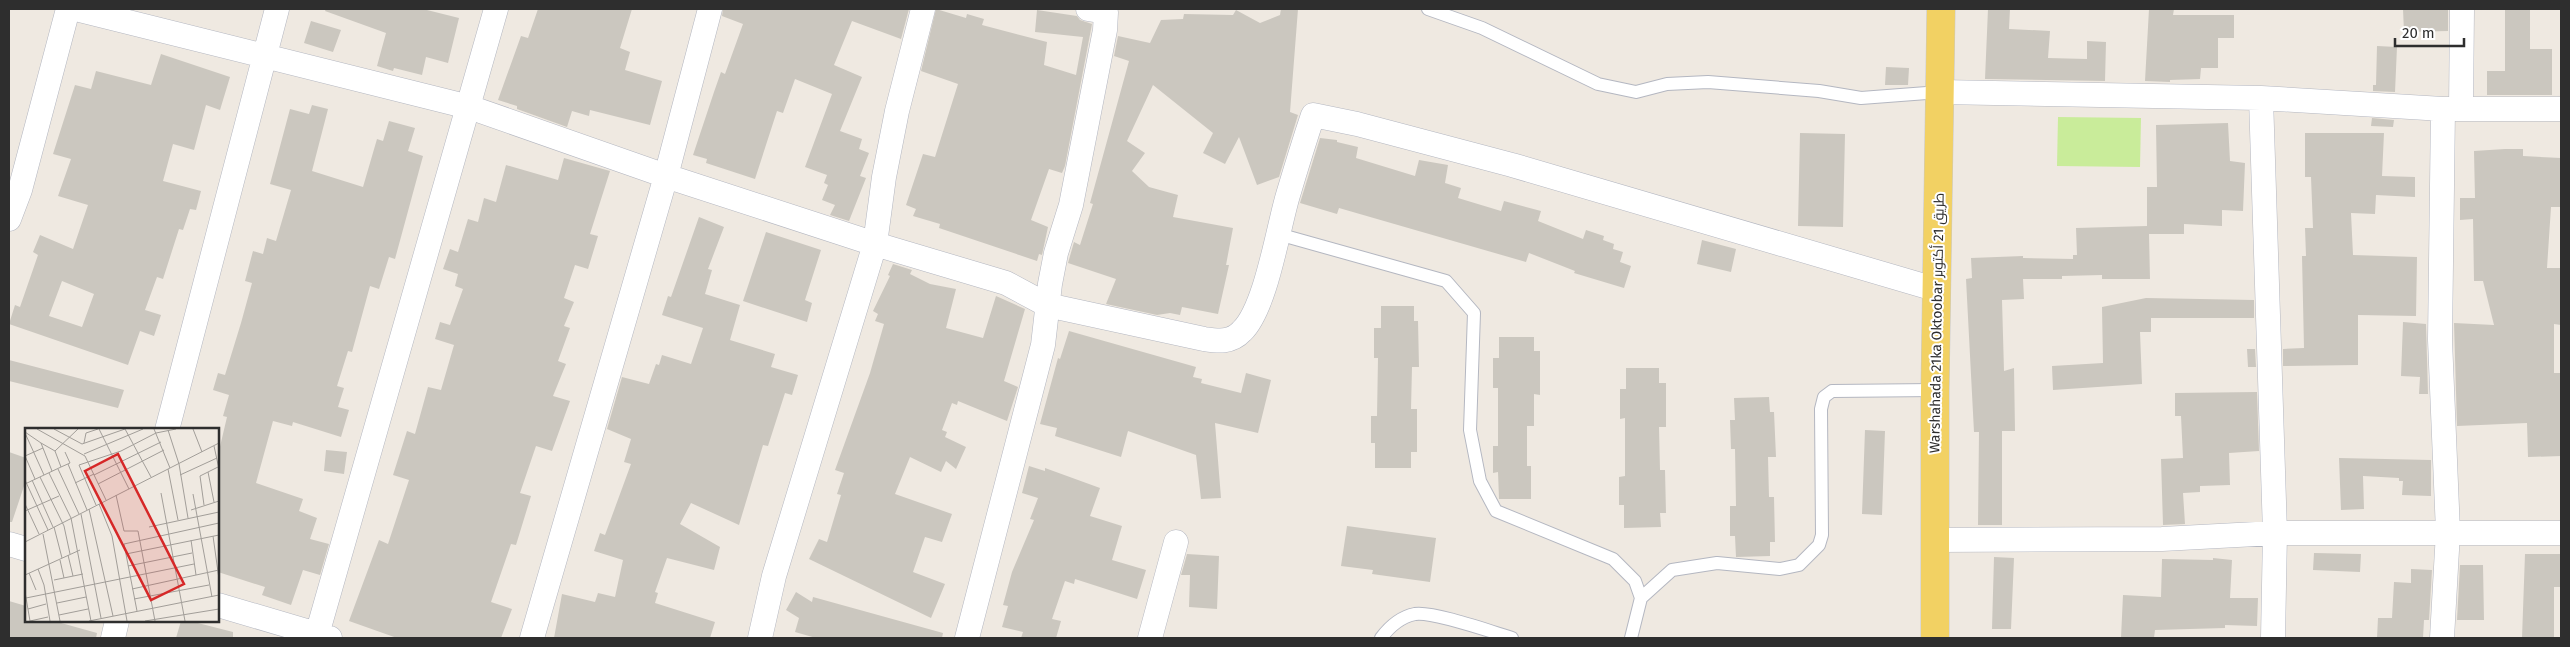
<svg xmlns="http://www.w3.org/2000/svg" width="2570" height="647" font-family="'Fira Sans',Cairo,sans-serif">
<rect width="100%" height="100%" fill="#efe9e1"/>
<path fill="#c9ec9a" d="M2058,117L2141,118L2140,167L2057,166Z"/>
<path fill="#cbc7bf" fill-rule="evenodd" d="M326,9H423L459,18L448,63L426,57L422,75L394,68L393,71L377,66L386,33L325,11Z
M538,9H632L620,48L630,52L625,70L662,81L650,125L590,110L589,116L572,111L567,127L517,109V106L498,100L521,36L528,38Z
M723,9H909L901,39L852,21L834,65L862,77L840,131L862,139L859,149L869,153L860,176L866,178L849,221L830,215L835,205L822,200L828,185L824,183L827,175L805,167L832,94L795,79L783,113L777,111L755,179L706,163L707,159L693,155L714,92L721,72L725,74L743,24L722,16Z
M936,9L966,18L967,14L984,19L982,25L1047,42L1044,65L1076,75L1083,37L1035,32L1037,10L1077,16L1080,20L1092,24L1065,166L1062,173L1049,169L1031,220L1048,227L1042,255L1039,254L1037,261L939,228L940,224L913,216L916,209L906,205L923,154L935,157L958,84L921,71Z
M1281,9H1298L1290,112L1298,115L1279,177L1257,185L1239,137L1225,164L1203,153L1213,133L1153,85L1127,141L1145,153L1132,171L1149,187L1178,195L1173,217L1233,228L1226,265H1229L1218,314L1182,307L1180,315L1170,313L1157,315L1106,304L1116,279L1068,263L1074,242L1080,245L1093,204L1090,203L1129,61L1114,56L1118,36L1150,43L1161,20L1183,19L1184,14L1233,15L1236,10L1260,23L1280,15Z
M1988,9H2010L2009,29L2050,31L2048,58L2087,59V41L2106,42L2105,81L1985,79Z
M2149,9H2174L2173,15H2234V38H2218V68H2201L2200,79L2170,80V82L2145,81Z
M2403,9H2448V31L2404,32Z
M2505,9H2530V49H2552V95H2487V71H2505Z
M311,21L341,30L333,52L304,43Z
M2377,46L2397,47L2395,92L2373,91V85H2376Z
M161,54L230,77L220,110L206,105L194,150L173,144L163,181L201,191L196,210L190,209L183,230L179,229L163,279L157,277L145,310L161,315L154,336L140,331L128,365L9,324L15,305L20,307L38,255L33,252L40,235L73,249L88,205L58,196L71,159L53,154L75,85L91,89L96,71L151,85ZM62,281L94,294L82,327L49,316Z
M1886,67L1909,68L1908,85H1885Z
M312,105L328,109L312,171L363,187L377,139L383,141L389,121L415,128L408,151L423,156L395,259L389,257L379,289L370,286L352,352L348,351L337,386L344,388L338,407L349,410L341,437L293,422L292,426L273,421L256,483L303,499L299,511L317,518L310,539L329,544L320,575L303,570L291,605L262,595L265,587L218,572V455L227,417L223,416L229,395L213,390L218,373L225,375L241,323L252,283L245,281L253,251L263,254L267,238L276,241L291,190L270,184L290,109L309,114Z
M2372,118L2394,120L2393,127L2371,126Z
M2228,123L2230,161L2245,163L2243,211L2222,210V226L2184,224V234H2149L2150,279H2102V275L2062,276V279H2023L2024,299L2002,300L2004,371L2014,368L2015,431H2002V525H1978L1979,432H1974L1966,279L1972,278L1971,258L2023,256V258L2073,259V255H2077L2076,228L2147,226V187H2157L2156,125Z
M1800,133L1845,134L1843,227L1798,226Z
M2305,133H2384L2382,176L2415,177V197L2376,195L2375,214L2351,213L2353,255L2417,257L2416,316L2358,315V365L2283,366V349L2304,348L2302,256H2306L2305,228H2313L2311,177H2305Z
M1320,138L1337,140V142L1358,147L1356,158L1415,176L1419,160L1448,165L1445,183L1461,188L1458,198L1501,211L1504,201L1541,211L1538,221L1583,239L1586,230L1604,236L1603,240L1614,244L1613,249L1623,252L1620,262L1631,266L1624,288L1574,273L1575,271L1529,253L1526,262L1339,208L1337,214L1300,203Z
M2505,149H2523V156L2561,158V207H2551L2547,268H2561V325L2554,324V373H2561V456L2528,457L2527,423L2457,426L2454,323L2494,325L2483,281H2474L2473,219L2460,220V198H2475L2474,151Z
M564,158L610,171L590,234L598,236L588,269L575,265L564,298L574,302L564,326L570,328L558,361L566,364L553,396L570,401L552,451L536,446L520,493L531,496L516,545L511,544L491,602L512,609L501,638H397L349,621L379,540L388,544L409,480L393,475L407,431L415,434L428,387L441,390L454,345L435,339L440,322L450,325L463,289L455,286L458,274L443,269L450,249L458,252L468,219L478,222L484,198L496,202L506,165L558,180Z
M699,217L724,227L708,269L712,270L705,294L740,305L730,340L775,354L771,367L798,375L792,395L785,393L768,446L763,445L739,525L691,503L680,524L720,547L714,570L667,558L655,592L658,593L655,603L715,622L710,638H554L562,594L595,602L598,593L615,597L623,560L594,551L600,533L605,535L631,464L624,462L631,439L607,429L622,377L649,384L656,364L659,365L662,355L691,364L703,328L662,315L668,296L671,297Z
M766,232L821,250L805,300L812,303L807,322L743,301Z
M1702,240L1736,249L1731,272L1697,264Z
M893,264L912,270L910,274L930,284L956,289L946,328L983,338L996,296L1025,309L1004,381L1018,387L1007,421L958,401L957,405L952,403L942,430L947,432L945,437L966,447L956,469L946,461L941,472L910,457L895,494L952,514L942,542L925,537L913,572L945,584L931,618L809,559L819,539L827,542L841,495L837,494L844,473L835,470L870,373L884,324L875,321L878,314L873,311L890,276L888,275Z
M2146,298L2254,300V318H2151V332H2140L2142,384L2053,390L2052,366L2103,363L2102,307Z
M1381,306H1414V321H1418L1419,367H1412L1411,409H1417V452H1411V468H1375V443H1371V416H1377L1378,358H1374V328H1381Z
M2403,322L2426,324L2428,394H2419L2420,377L2401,376Z
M1069,331L1196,367L1193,377L1202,379L1201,383L1241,393L1246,373L1271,380L1258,433L1215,423L1221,498L1201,499L1196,455L1128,431L1121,457L1055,436L1057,428L1040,424L1058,358L1060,359Z
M1499,337H1534V351H1540V395L1534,394V426H1527V466H1531V499H1499L1498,472L1493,473V446H1498V388H1493V358H1499Z
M2247,349H2255L2256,367H2248Z
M9,360L124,390L118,408L9,381Z
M1626,368H1659V383H1666V427H1659L1660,470H1665L1666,513H1660L1661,527L1624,528V505H1619V477L1625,476V418L1620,419V389H1626Z
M2257,392L2259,451L2229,453L2230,485L2200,486V492L2183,493L2185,524L2163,525L2161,459L2183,458L2181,416H2175V393Z
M1769,397L1770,412H1774L1776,457H1768L1769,497H1774L1775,542H1770V556L1736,557L1735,536H1730V506H1736L1735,449H1731L1730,420H1735L1734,398Z
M1865,430L1885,431L1882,515L1862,514Z
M326,450L347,452L344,474L324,471Z
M9,452L26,458V480L12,522H9Z
M2339,458L2431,460V496L2402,495L2403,481H2399V478L2363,476L2364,509L2341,510Z
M1029,466L1045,471V468L1100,488L1090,516L1122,526L1112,560L1146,570L1137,599L1075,579L1074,584L1065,581L1052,619L1061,621L1056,638H1021L1023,632L1002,627L1008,606L1003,605L1012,572L1034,520L1030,519L1038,498L1022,493Z
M1347,526L1436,538L1430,582L1372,574L1373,570L1341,566Z
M2314,553L2361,554L2360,572L2313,570Z
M1187,554L1219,556L1217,609L1189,607L1190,575H1181Z
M2525,554H2561V587H2554V638H2522Z
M1994,557L2014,558L2011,629H1992Z
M2213,558L2232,560L2230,598H2258L2257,626L2225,625V628L2155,630L2154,638H2121L2123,595L2161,597L2162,559L2213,560Z
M2460,565H2483L2484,620H2457Z
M2411,569L2432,570L2429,620H2424L2423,638H2377L2378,618H2392L2394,582L2411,583Z
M796,592L812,602L813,597L943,633L942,638H816L795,632L799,618L786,610Z
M9,601L26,606V621H54L97,633L96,638H9Z
M181,621H190L233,632V638H176Z"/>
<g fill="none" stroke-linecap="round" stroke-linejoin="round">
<g stroke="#b4b7c1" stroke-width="14">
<path id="lane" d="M1428,9L1482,28L1598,84L1636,92L1667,84L1708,82L1819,91L1861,98L1940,92
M1278,234L1446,281L1474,313L1470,430L1480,481L1496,511L1613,559L1635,581L1641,598
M1381,638C1390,626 1400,617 1415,614C1433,611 1492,632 1512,638
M1631,638L1641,598L1672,570L1717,563L1780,569L1799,565L1819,545L1822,535L1821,409L1824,397L1832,391L1935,390"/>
</g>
<g stroke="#b4b7c1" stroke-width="25">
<path id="street" d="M76,9L469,107L666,176L875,244L1006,283L1047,305L1204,339C1218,341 1231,343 1242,331C1266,308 1278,228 1288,195C1296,168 1304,142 1313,115L1357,124L1512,165L1938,290
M1940,92L2261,98L2443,109H2561
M2261,98L2275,533L2273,638
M2461,109L2462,9
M9,219L20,190L68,9
M167,430L277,9
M1935,540L2162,539L2275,533H2561
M9,544L26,549
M218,605L330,638
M113,638L117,621
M316,638L496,9
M532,638L666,176L710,9
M760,638L774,576L875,244L884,177L897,111L923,9
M967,638L1043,345L1050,284L1056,253L1071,205L1105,30L1106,12L1088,9
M1150,638L1176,542
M2442,638L2448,532L2440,340L2443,109"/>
</g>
<g stroke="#c9c9c9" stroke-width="29">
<path id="primary" d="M1935,638V390L1941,9"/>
</g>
<use href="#lane" stroke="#fff" stroke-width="12"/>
<use href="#street" stroke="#fff" stroke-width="24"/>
<use href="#primary" stroke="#f2d163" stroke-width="28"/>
</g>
<g text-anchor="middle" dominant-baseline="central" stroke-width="4" stroke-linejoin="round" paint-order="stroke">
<g font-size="14" fill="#2e2e2e" stroke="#fff">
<text transform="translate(1937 323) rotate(-89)">Warshahada 21ka Oktoobar طريق 21 أكتوبر</text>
</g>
</g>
<g transform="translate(25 428)">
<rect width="194" height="194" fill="#efe9e1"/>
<path fill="none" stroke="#a29e99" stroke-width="1" d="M12,1L60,28L81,72M29,1L57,16L100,1M74,1L104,61M100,1L126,49M129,1L145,40M168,1L177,24M143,2L154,36L163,90M0,4L16,15L27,43M0,5L19,47M16,15L30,23M59,15L61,5L73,1M189,18L194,41M59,26L118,1M0,28L10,51M0,28L18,20M43,36L62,82M36,39L45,35L40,24M33,41L54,86M143,41L153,92M183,44L189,74M24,45L46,90L66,193M69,47L136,14M155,47L192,30M15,49L39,98L45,126M0,52L23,102M7,52L28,99M50,55L69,46M0,56L36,39L30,23L53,1M73,56L139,22M136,65L160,193M168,66L187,169M91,67L99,103H113L130,193M0,76L14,106M74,76L87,108L102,193M71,77L54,37L96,23L131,5L151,1M179,77L175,48L193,39M64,81L88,188M166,82L194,73M0,83L34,68M56,86L76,190M29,99L37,130M124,99L194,84M18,106L35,193M188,108L194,151M166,112L171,147M0,114L194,15M101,126L194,107M43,127L48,148M35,132L39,150M103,138L167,125M13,141L19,157L25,193M4,145L11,162M0,147L55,122M29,152L58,146M107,161L194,142M0,164L5,193M1,170L169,136M109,171L184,157M32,175L61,169M3,181L21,176M112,183L99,116L194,95M34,187L63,181M5,193L23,189M64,193L194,167M120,193L194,181"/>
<path fill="#d62828" fill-opacity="0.15" stroke="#d62828" stroke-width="2.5" d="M93,26L159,156L126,172L60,43Z"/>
<rect width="194" height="194" fill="none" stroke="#2e2e2e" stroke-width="2.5"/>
</g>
<rect width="2570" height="647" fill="none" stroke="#2e2e2e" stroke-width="20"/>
<path d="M2395 38v8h69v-8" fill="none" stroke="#2e2e2e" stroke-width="2.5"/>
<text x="2402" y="38" font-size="15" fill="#2e2e2e" stroke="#ffffff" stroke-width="4" paint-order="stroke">20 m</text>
</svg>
